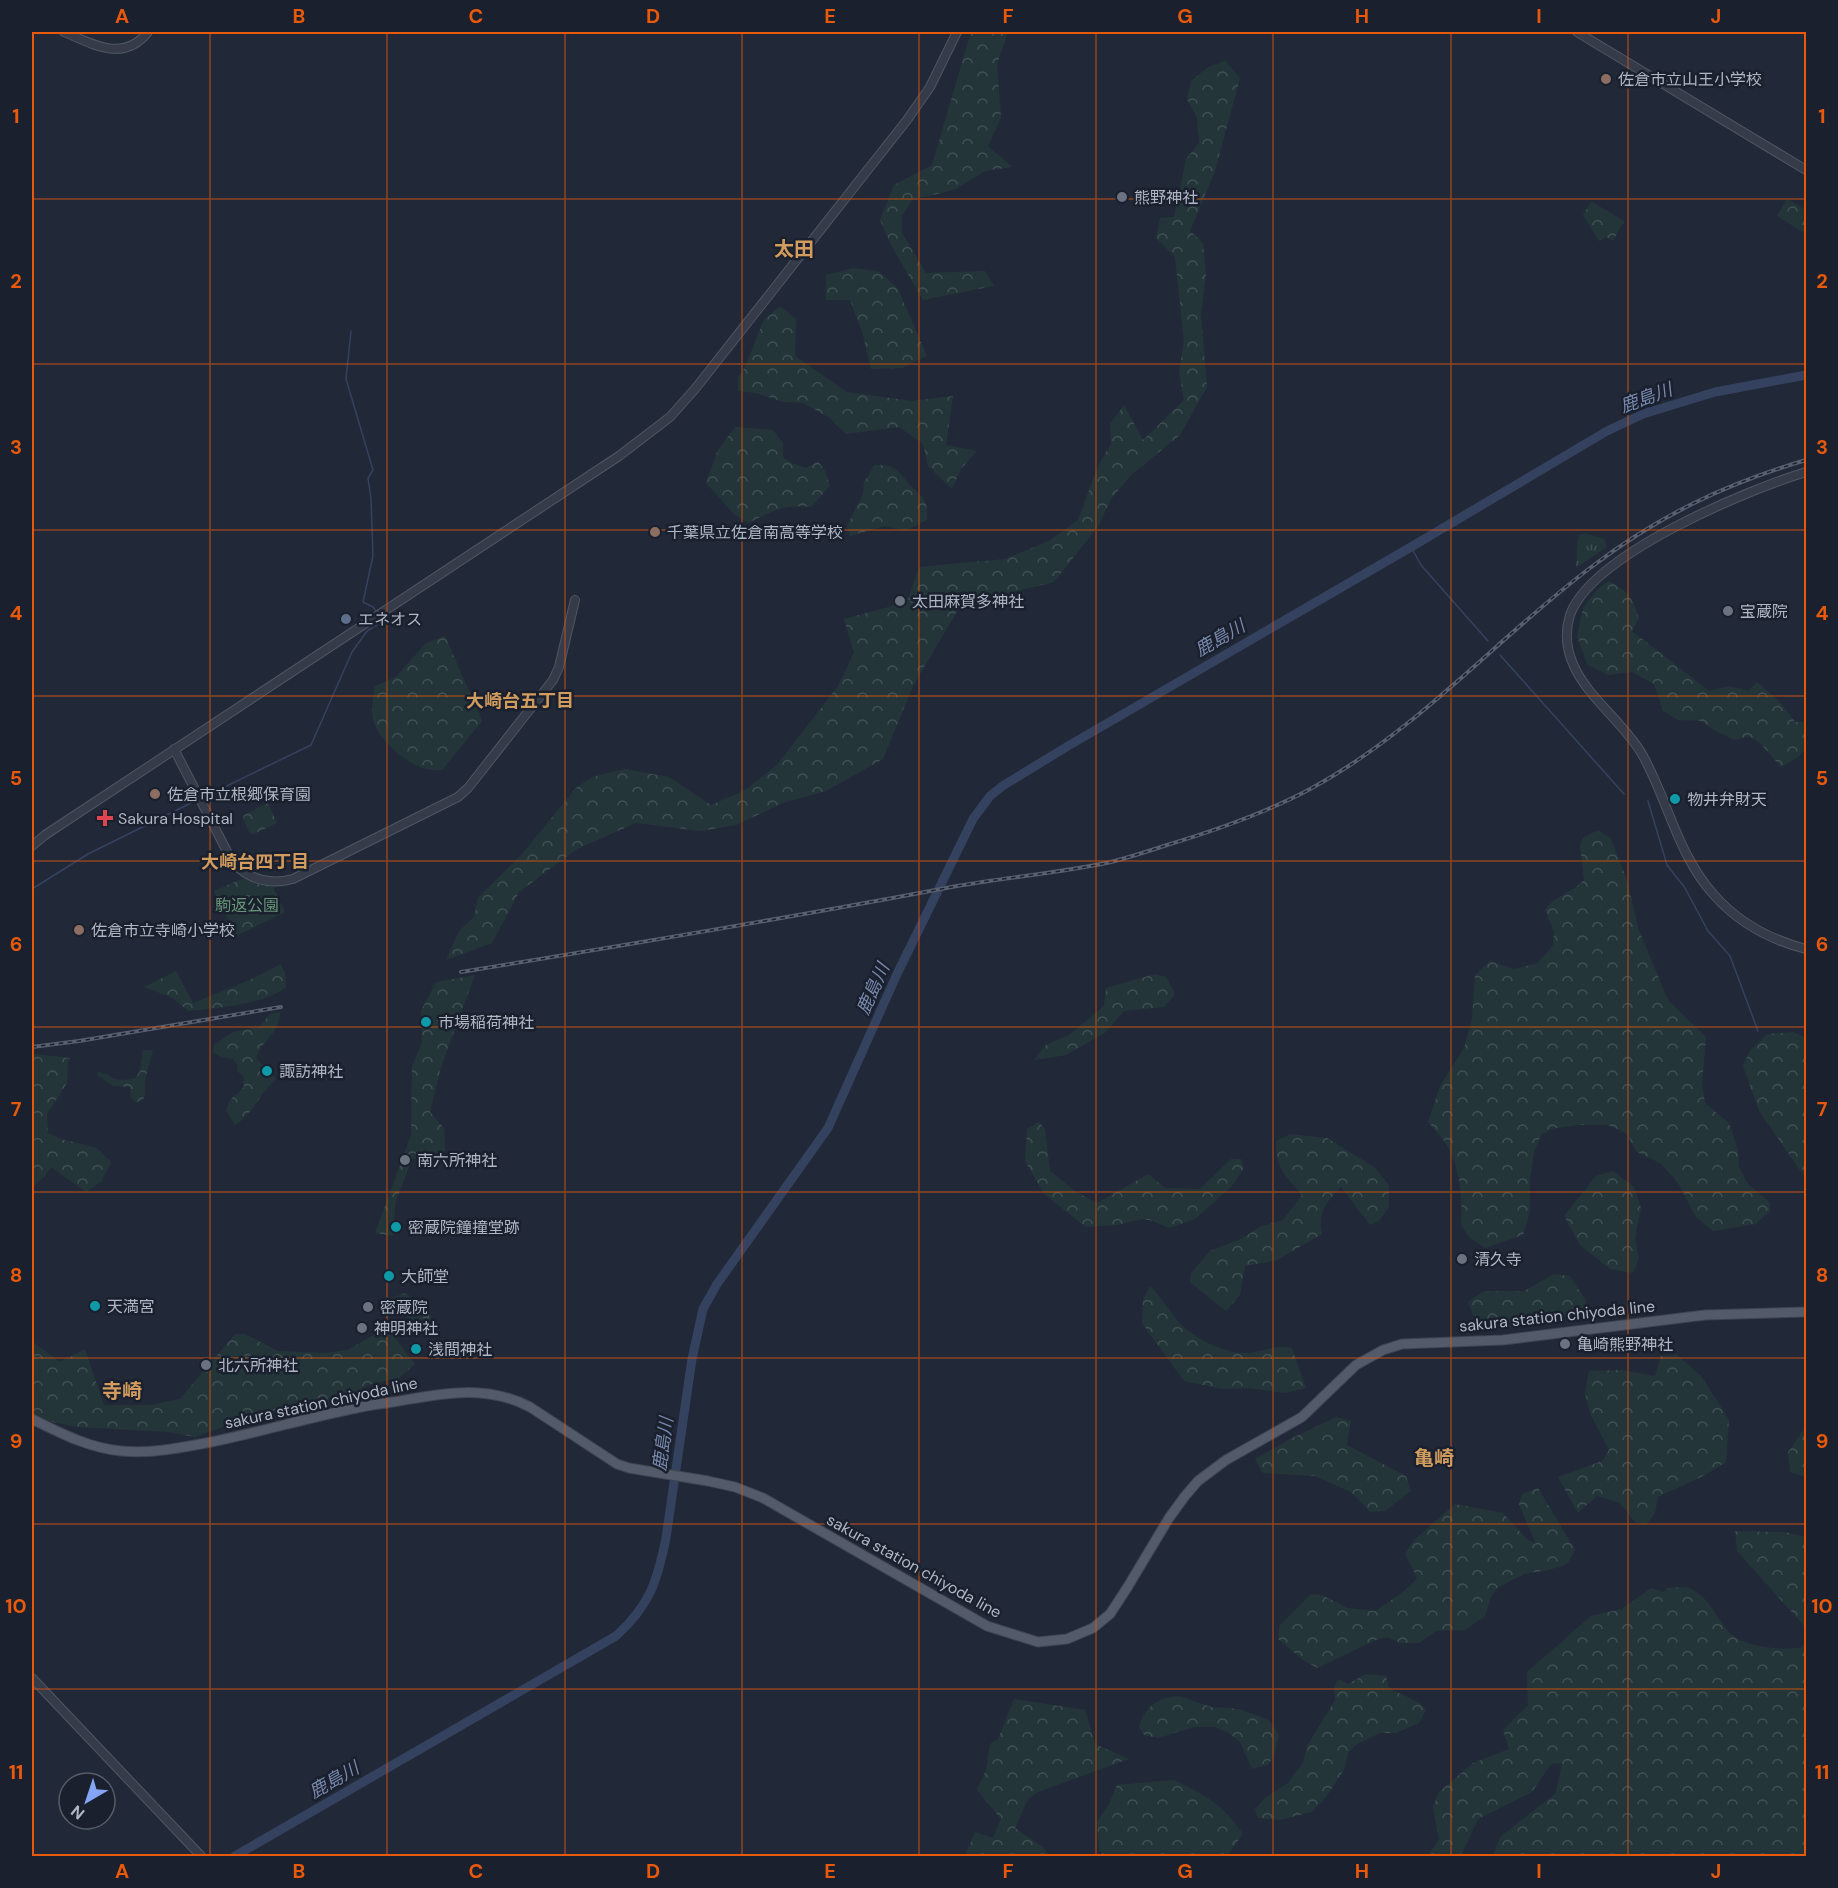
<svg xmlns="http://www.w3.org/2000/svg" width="1838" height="1888" font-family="'DM Sans','Noto Sans JP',sans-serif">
<defs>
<pattern id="grass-tufts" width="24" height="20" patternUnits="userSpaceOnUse" patternTransform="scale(1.5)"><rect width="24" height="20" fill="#233539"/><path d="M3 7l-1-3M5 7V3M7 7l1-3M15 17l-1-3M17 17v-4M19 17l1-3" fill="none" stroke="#405054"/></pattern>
<pattern id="forest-crowns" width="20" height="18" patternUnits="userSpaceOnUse" patternTransform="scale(1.5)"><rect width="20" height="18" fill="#233539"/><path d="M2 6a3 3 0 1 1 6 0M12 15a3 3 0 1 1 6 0" fill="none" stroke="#405054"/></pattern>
<pattern id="cemetery-stones" width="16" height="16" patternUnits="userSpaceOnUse" patternTransform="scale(1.5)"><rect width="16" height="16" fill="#233539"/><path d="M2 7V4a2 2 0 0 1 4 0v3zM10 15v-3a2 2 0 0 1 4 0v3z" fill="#405054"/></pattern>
</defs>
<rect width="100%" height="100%" fill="#212938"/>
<path fill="url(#grass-tufts)" d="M1585,533L1604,539L1607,547L1576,568L1577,548L1579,535Z"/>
<path fill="url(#forest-crowns)" d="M971,32H1008L997,64L1001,118L988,146L1012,167L985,171L956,189L930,196L914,198L902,215V233L926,273L985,271L994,286L923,300L892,247L880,220L894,185L932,165Z
M1225,61L1240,78L1215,171L1190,231L1203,243L1206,275L1201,314L1207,387L1180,435L1131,475L1111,499L1099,525L1054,582L993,597L959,608L913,686L883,759L826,791L783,803L736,825L701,831L636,823L577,849L519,892L492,943L446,960L459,931L474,917L478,898L522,854L576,788L592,777L625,769L669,777L711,805L745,790L776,766L838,686L854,653L844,619L907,602L919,567L1005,559L1049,541L1078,520L1098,466L1111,444L1110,424L1124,405L1143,440L1184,400L1179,372L1184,341L1175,257L1156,238L1160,218L1174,217L1186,159L1199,143L1197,118L1187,99L1191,81L1208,67Z
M1787,199L1806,210V234L1777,216Z
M1592,202L1624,221L1613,241L1606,237L1599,241L1583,215L1590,203Z
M853,268L880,272L898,289L927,356L902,368L871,369L862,331L850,300H826V275Z
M780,306L796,319L795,356L847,392L912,401L953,396L946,445L977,451L961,469L952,489L928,466L923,444L899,427L846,434L830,418L803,403L783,402L756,393L738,391V378L746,365L763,321Z
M735,427L773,430L783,443V457L791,463L806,468L818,461L825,471L830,486L811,507C784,504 772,511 749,523L735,515L706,483L718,450Z
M875,465C897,464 898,472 911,486C924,499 928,500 927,520L905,531L885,526L850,536L847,526L863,494L864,482Z
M1608,581C1629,591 1632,597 1639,618L1632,631L1709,691L1729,686L1749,691L1757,682L1780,702L1795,722H1806V748L1798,757L1781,767L1760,743L1749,736L1734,740L1714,730L1701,721L1678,720L1663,711L1654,684L1632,672L1608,675L1587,664L1577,636L1583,608L1596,591Z
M445,636L482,721L443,769C420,777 385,746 375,726C370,715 373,700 374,688L375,686L396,677L426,643Z
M268,803L277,823L254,834H250L243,818L244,815Z
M1598,830L1611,839L1627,880L1638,928L1668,1000L1706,1037L1702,1084L1705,1103L1729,1123L1738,1151L1739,1167L1748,1184L1770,1202V1211L1756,1224L1713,1231L1696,1217L1677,1181L1660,1163L1637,1152L1626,1133L1608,1125H1577L1551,1129L1541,1135L1534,1152L1530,1179V1212L1523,1235L1485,1248L1470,1238L1461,1225C1463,1201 1460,1165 1446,1144C1441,1136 1434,1129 1428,1122L1440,1086L1464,1048L1472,1019L1475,975L1490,961L1514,969L1538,963L1553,945L1554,932L1545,910C1556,895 1572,893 1584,880L1580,846L1583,838Z
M244,878L261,885L273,887L285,912L238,935L235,934L214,891Z
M280,964L285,972L286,987C267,1004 214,1008 188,1011L173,998L144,987L176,971L193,1003C222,990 253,981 280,964Z
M1155,974L1166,977L1175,994L1164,1007L1124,1011L1106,1032L1066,1055L1034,1060L1046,1045L1069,1035L1104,1006L1106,988Z
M475,975L441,1067L430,1112L444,1128L445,1151L412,1159L395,1204L393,1236L375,1233L411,1135L412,1066L422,1043L421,1011L436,982Z
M280,1012C279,1034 264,1037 256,1058L276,1079C260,1093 253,1114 235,1125L226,1110L230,1100L244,1087L243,1076L237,1071L238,1066L233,1059L221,1057L213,1052L214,1045L233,1032L259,1027L270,1014Z
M1793,1032L1806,1038V1179L1759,1111L1743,1066L1749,1052L1767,1034Z
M143,1050H153L145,1079V1096L142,1101L136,1102L131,1098L130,1087L113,1086L97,1075L98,1071C113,1077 117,1083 135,1078L140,1071Z
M32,1054L70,1058L68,1062L67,1083L47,1114L48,1133L61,1139L97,1148L111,1162L102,1181L86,1192L51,1167L45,1176L32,1188Z
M1039,1122L1045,1129L1050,1171L1075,1191L1097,1203L1148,1174L1165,1188L1200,1189L1231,1159H1241L1244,1168L1231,1187L1195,1219L1169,1228L1153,1221L1143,1219L1117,1225L1086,1227L1044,1194L1025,1161L1027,1129Z
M1290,1134L1327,1138L1374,1167L1389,1185V1207L1379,1221L1370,1225L1341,1187C1325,1205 1318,1209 1322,1234L1277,1260L1245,1266L1240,1295L1226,1311L1190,1282L1191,1273L1210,1251L1241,1239L1260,1227L1283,1220L1302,1195C1285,1174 1276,1171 1276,1141Z
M1613,1171L1634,1187L1641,1208L1635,1238L1639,1258L1633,1273L1610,1269L1580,1245L1564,1216L1596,1176Z
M1554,1274L1570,1276L1586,1301L1583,1312L1548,1322L1488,1330L1473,1315L1468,1302L1484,1291H1524Z
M1150,1286C1161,1297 1167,1307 1176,1319C1188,1335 1221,1352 1241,1353C1258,1354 1274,1344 1292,1348L1306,1388L1285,1393L1249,1388L1222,1389L1184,1381L1142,1323L1143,1300Z
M387,1327L415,1364L399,1378L368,1385L335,1403L313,1410L280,1409L242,1420L195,1437L168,1432L77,1427L43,1420L32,1412V1341L60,1362L85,1349L104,1405H151L180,1399L235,1334H245L278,1351L324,1353L348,1350Z
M1677,1355L1702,1377L1729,1420L1726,1462L1705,1475L1658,1497L1655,1513L1646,1525L1635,1522L1620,1503L1597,1496L1578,1513L1558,1477L1602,1461L1609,1450L1590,1413L1585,1393L1589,1371L1621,1370L1655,1376L1661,1356Z
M1336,1417L1351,1421L1347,1445L1406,1476L1411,1491L1385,1511L1370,1512L1351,1492L1315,1476L1263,1473L1255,1459L1292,1438Z
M1806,1427V1477L1790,1472L1788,1452Z
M1538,1488L1575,1550L1567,1564L1549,1570L1524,1574L1497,1588L1491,1597L1485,1616L1465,1630L1436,1631L1419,1643H1400L1388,1637L1376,1640L1317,1668L1303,1660L1278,1639L1279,1626L1311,1594L1322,1595L1347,1608L1376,1611C1390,1600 1406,1592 1417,1578L1405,1554L1414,1540L1455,1504L1503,1513L1526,1538L1536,1544L1519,1504L1522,1494Z
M1735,1531L1785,1532L1806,1537V1628L1737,1551Z
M1651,1588L1664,1592L1668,1588C1675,1588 1685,1586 1691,1589C1710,1598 1717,1620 1731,1634C1746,1648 1784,1651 1803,1647L1806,1634V1856H1493L1500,1837L1556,1793L1562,1763L1551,1764L1532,1792L1478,1819L1461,1856H1427L1439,1840L1433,1807L1439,1792L1473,1763L1509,1749L1503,1730L1528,1705L1527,1672L1591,1616L1622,1609Z
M1366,1674L1386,1676L1389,1688L1421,1704L1426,1710L1419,1723L1396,1733H1380L1357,1744L1348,1753L1344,1770L1326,1797L1311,1812L1280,1820L1258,1818L1255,1809L1266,1797L1288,1783L1303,1763L1307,1746L1335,1700L1334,1688L1338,1679L1348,1684Z
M1179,1696L1211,1707L1239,1709L1269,1720L1279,1735L1274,1756L1268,1765L1252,1769L1240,1742L1229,1733L1215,1727H1194L1158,1738L1144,1735L1139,1727C1146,1705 1157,1698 1179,1696Z
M1014,1699L1085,1710L1095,1744L1129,1759L1038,1792L1028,1799L1015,1828L1044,1848L1049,1856H965L975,1832L993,1838L1001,1819L977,1790L986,1770L990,1744L998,1739Z
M1174,1780C1207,1797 1221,1802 1243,1834L1228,1854L1229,1856H1105L1099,1851L1097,1822L1109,1804L1117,1785Z"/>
<path fill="url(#cemetery-stones)" d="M406,1293L430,1313L434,1329L430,1334L402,1313L393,1314L386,1310L382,1301Z"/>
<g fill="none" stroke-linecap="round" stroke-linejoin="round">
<path stroke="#35425f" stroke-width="1.5" d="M351,331L346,379L373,470L368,478L371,499L373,556L363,602L373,607L377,612
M1411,547L1421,565L1488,641
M1500,655L1624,794
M204,797L311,745L352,652L367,631L383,621L380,616
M1648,801L1667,865L1685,888L1708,931L1730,956L1758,1031
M32,889L88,854L197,800"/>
<path stroke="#35425f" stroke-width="9" d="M235,1856L616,1636C650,1605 657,1582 666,1538L692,1359L703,1309L717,1284L828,1128L897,974L973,819L990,796L1004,785L1068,746L1411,547L1607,431L1643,414L1715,392L1806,375"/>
<g stroke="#4f5663" stroke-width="10">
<path id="minor" d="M64,32C93,44 123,63 148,32
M1577,32L1806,170
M1806,472C1747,490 1592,554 1570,615C1565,631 1566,648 1573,664C1587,697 1623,722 1642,754C1668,800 1677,854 1714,895C1738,922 1771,940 1806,949
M174,749L233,863C250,880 270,885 293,879L458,797L468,788L553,680L559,667L575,600
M32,846L45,835L619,456L670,417L695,389L907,120L930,87L957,32
M32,1678L201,1856"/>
</g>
<g stroke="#3e4452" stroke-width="11">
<path id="major" d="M32,1419C60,1433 89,1448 121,1451C149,1454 179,1448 206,1443C257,1433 306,1418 357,1408C369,1405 381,1404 393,1402C441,1394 484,1383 530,1407L617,1464L629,1468L708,1481L735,1487L763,1498L987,1626L1038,1642L1067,1639L1093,1628L1110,1614L1127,1588L1169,1518L1185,1496L1198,1481L1226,1460L1302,1417L1356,1365L1383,1350L1402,1344L1503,1340L1705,1315L1806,1312"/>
</g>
<use href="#minor" stroke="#353b49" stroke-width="8"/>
<use href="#major" stroke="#535a69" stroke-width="9"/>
<g stroke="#575f70" stroke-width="4">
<path id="rail" d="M461,972C627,945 793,917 957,886C1008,877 1060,873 1111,862C1130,857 1149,851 1167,845C1217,830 1266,813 1312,788C1418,730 1495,640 1590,568C1658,516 1725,484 1806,460
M32,1047L79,1041L281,1007"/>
</g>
<use href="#rail" stroke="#1a202d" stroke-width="1.5" stroke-dasharray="4.5" stroke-linecap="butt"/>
</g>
<path fill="none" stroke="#e8590c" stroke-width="1.5" stroke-opacity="0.55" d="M210,32V1856M387,32V1856M565,32V1856M742,32V1856M919,32V1856M1096,32V1856M1273,32V1856M1451,32V1856M1628,32V1856M32,199H1806M32,364H1806M32,530H1806M32,696H1806M32,861H1806M32,1027H1806M32,1192H1806M32,1358H1806M32,1524H1806M32,1689H1806"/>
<g fill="#8d6e63" stroke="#1a202d" stroke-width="2">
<circle cx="1606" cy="79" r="6"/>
<circle cx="655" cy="532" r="6"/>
<circle cx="155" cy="794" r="6"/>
<circle cx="79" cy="930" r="6"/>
</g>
<g fill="#6b7280" stroke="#1a202d" stroke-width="2">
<circle cx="1122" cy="197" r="6"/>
<circle cx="900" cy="601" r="6"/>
<circle cx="1728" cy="611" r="6"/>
<circle cx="405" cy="1160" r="6"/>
<circle cx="1462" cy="1259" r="6"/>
<circle cx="368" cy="1307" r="6"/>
<circle cx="362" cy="1328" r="6"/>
<circle cx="1565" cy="1344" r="6"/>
<circle cx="206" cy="1365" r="6"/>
</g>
<circle fill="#5c6f8a" stroke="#1a202d" stroke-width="2" cx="346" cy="619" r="6"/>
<g fill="#0f9aa8" stroke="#1a202d" stroke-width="2">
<circle cx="1675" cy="799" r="6"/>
<circle cx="426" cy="1022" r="6"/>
<circle cx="267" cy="1071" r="6"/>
<circle cx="396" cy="1227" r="6"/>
<circle cx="389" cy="1276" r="6"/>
<circle cx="95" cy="1306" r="6"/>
<circle cx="416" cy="1349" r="6"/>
</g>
<path fill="#e0444e" stroke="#1a202d" stroke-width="2" d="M102 809h6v6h6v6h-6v6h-6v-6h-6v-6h6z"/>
<g text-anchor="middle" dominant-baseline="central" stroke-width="5" stroke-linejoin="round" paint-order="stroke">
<g font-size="16" fill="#afb6c5" stroke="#1a202d" text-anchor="start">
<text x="1618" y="79">佐倉市立山王小学校</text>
<text x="1134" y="197">熊野神社</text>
<text x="667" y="532">千葉県立佐倉南高等学校</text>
<text x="912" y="601">太田麻賀多神社</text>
<text x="1740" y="611">宝蔵院</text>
<text x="358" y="619">エネオス</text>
<text x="167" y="794">佐倉市立根郷保育園</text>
<text x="1687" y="799">物井弁財天</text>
<text x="118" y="818">Sakura Hospital</text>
<text x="91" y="930">佐倉市立寺崎小学校</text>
<text x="438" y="1022">市場稲荷神社</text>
<text x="279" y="1071">諏訪神社</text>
<text x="417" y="1160">南六所神社</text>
<text x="408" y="1227">密蔵院鐘撞堂跡</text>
<text x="1474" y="1259">清久寺</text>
<text x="401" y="1276">大師堂</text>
<text x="107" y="1306">天満宮</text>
<text x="380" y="1307">密蔵院</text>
<text x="374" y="1328">神明神社</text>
<text x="1577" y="1344">亀崎熊野神社</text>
<text x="428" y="1349">浅間神社</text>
<text x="218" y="1365">北六所神社</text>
</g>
<g font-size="16" fill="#679576" stroke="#1a202d">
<text x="247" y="905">駒返公園</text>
</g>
<g font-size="16" fill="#afb6c5" stroke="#1a202d">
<text transform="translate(1557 1316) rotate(-6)">sakura station chiyoda line</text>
<text transform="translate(321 1403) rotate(-12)">sakura station chiyoda line</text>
<text transform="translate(914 1566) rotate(29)">sakura station chiyoda line</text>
</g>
<g font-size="18" font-style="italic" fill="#7889ad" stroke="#1a202d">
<text transform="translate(1646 398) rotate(-20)">鹿島川</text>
<text transform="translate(1220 638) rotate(-30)">鹿島川</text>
<text transform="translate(873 989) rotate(-66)">鹿島川</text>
<text transform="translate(663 1444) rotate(-82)">鹿島川</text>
<text transform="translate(334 1780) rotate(-30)">鹿島川</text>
</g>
<g font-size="18" font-weight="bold" fill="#d29c5e" stroke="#1a202d">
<text x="520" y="701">大崎台五丁目</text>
<text x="255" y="862">大崎台四丁目</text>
</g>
<g font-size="20" font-weight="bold" fill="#d29c5e" stroke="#1a202d">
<text x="794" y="249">太田</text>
<text x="122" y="1391">寺崎</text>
<text x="1434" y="1458">亀崎</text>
</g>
</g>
<rect width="1838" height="1888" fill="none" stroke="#1a202d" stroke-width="66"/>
<g transform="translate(87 1801) rotate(219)"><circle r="28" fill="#1a202d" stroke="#565c6a" stroke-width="1.5"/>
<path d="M0-4.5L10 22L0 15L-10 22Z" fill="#84a5f6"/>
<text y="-9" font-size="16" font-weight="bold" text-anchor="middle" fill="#afb6c5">N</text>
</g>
<rect x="33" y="33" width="1772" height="1822" fill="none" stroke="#e8590c" stroke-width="2"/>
<g font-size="20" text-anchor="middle" font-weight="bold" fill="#e8590c">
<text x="122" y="23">A</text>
<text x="299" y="23">B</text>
<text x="476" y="23">C</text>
<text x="653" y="23">D</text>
<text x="830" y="23">E</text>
<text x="1008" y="23">F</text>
<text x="1185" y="23">G</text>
<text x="1362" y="23">H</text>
<text x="1539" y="23">I</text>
<text x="1716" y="23">J</text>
<text x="16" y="123">1</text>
<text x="1822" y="123">1</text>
<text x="16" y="288">2</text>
<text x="1822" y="288">2</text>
<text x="16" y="454">3</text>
<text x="1822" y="454">3</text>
<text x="16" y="620">4</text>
<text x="1822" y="620">4</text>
<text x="16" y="785">5</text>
<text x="1822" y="785">5</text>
<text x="16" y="951">6</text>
<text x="1822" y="951">6</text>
<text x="16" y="1116">7</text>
<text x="1822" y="1116">7</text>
<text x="16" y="1282">8</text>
<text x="1822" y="1282">8</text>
<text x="16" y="1448">9</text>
<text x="1822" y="1448">9</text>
<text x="16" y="1613">10</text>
<text x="1822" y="1613">10</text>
<text x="16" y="1779">11</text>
<text x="1822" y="1779">11</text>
<text x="122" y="1878">A</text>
<text x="299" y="1878">B</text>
<text x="476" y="1878">C</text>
<text x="653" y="1878">D</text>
<text x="830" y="1878">E</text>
<text x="1008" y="1878">F</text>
<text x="1185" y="1878">G</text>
<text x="1362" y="1878">H</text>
<text x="1539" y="1878">I</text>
<text x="1716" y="1878">J</text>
</g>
</svg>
